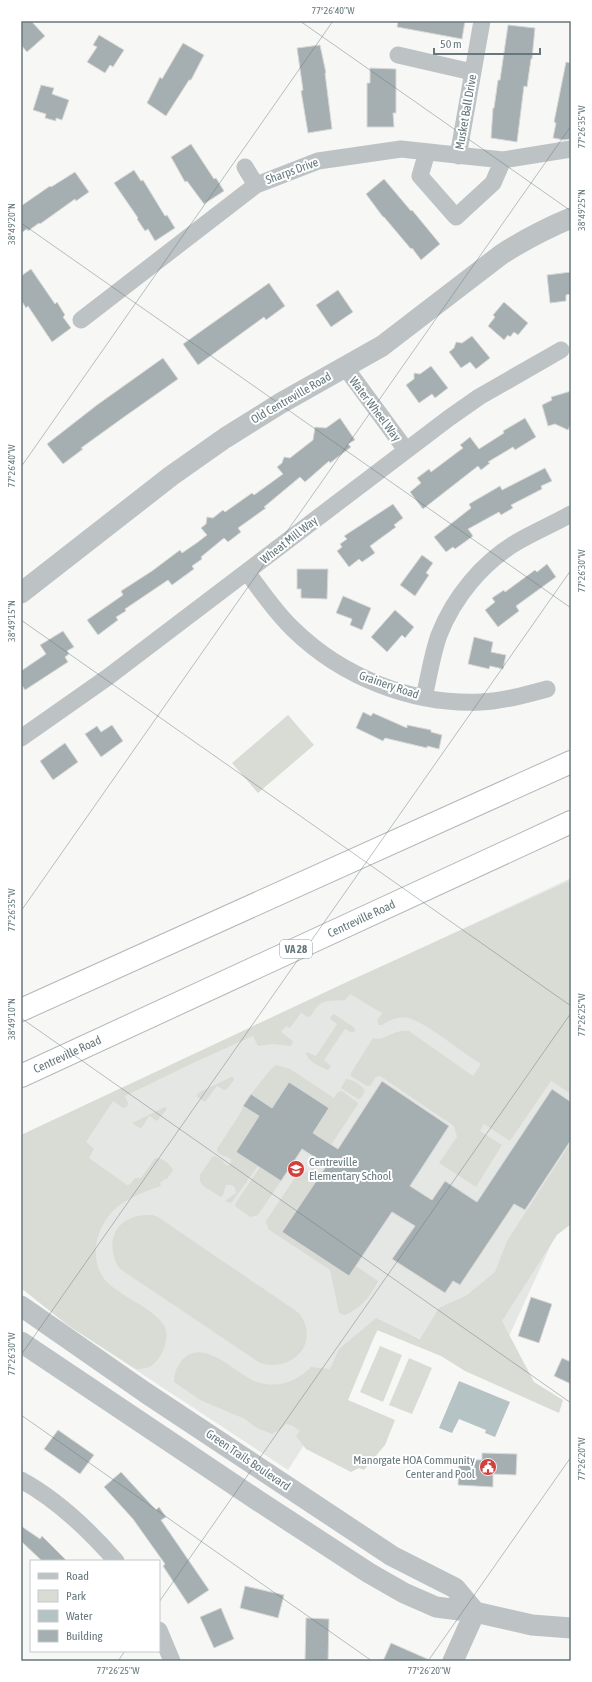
<svg xmlns="http://www.w3.org/2000/svg" width="592" height="1682" font-family="'Asap Condensed',sans-serif">
<rect width="100%" height="100%" fill="#f7f7f5"/>
<path fill="#e5e7e5" d="M571,878V1201L494,1369L383,1323L288,1470L66,1324L21,1288V1136Z"/>
<path fill="#d9dcd5" d="M288,715L314,745L258,793L232,763Z
M571,880V1094L551,1081L510,1141L484,1124L480,1131L502,1145L476,1187L439,1163L457,1137L454,1126L380,1076L376,1077L370,1086H367L351,1076V1073L373,1038C385,1042 392,1029 409,1031L473,1076L481,1064C464,1054 424,1021 408,1018C398,1016 390,1020 382,1025H379L377,1021L382,1013L350,994L345,1000C326,1002 322,997 311,1016L308,1017L301,1013L290,1028L286,1026L281,1032L293,1041L291,1046L273,1044L258,1046L253,1036L195,1062L125,1096L128,1103L127,1107L123,1108L113,1101L86,1142L94,1149L89,1158L127,1185L130,1184L135,1178H141L155,1158C164,1158 169,1163 173,1170L167,1179H165L160,1183L161,1186C146,1191 133,1196 120,1205C97,1221 86,1260 107,1282C123,1298 150,1306 163,1324C170,1333 165,1350 159,1358C153,1367 146,1369 136,1369L69,1326L21,1288V1135L349,981Z
M334,1014L355,1028V1031L352,1033L345,1029L324,1060L331,1066L328,1070C320,1067 309,1062 306,1054L307,1052L316,1056L337,1024L330,1019L331,1016Z
M276,1065L290,1069L334,1098L338,1092L342,1091L357,1102L358,1104L331,1145L313,1133L329,1108L289,1082L272,1108L251,1094L271,1069Z
M231,1077H233L234,1080L227,1089L224,1090L217,1086L205,1102L197,1097V1094L200,1092Z
M346,1079C352,1079 362,1085 365,1091L361,1098L358,1099L341,1088Z
M243,1106L259,1116L258,1166L232,1202L230,1203L225,1201L236,1193L235,1188L232,1185H226L223,1195L221,1197L203,1186L200,1181V1175L212,1157L215,1156L222,1160L226,1165H229L231,1162V1159L218,1153L217,1149L241,1112Z
M165,1107L167,1109L157,1121L149,1116L141,1129L132,1123Z
M571,1142V1224L557,1235L502,1321L534,1382L563,1400L559,1413L465,1371L441,1356L377,1330L348,1400L395,1420L385,1445L364,1470L359,1468L351,1472L306,1449L296,1436L300,1431L293,1426L286,1424L281,1429L272,1434L257,1428L245,1419L200,1400L174,1382C174,1372 177,1366 183,1359C206,1336 239,1378 260,1383C280,1388 297,1381 311,1367L330,1369L339,1349L376,1318L420,1339L439,1308L467,1295L495,1272L507,1241Z
M260,1167L281,1181L258,1215L250,1217L235,1206V1204Z
M313,1168L321,1174L282,1232L349,1276L356,1266L378,1281C371,1296 360,1309 345,1315L339,1313L330,1270L268,1229L266,1221L294,1179Z
M153,1215L158,1217L299,1313C321,1342 293,1373 260,1363L120,1269C107,1251 110,1224 134,1217C140,1215 146,1215 153,1215Z
M380,1346L402,1355L383,1402L360,1392Z
M409,1358L432,1368L412,1414L389,1405Z"/>
<path fill="#b5c3c4" d="M459,1381L510,1402L495,1437L485,1433L486,1430L459,1419L452,1433L439,1428Z"/>
<path fill="#a5afb1" stroke="#d9d9d7" d="M21,21H31L45,36L27,52L21,45Z
M398,21H465L462,39L397,27Z
M508,25L535,28L532,59H531L527,87L524,86L517,142L491,138L493,108H494L498,80H500Z
M99,35L124,50L113,67L110,65L105,73L87,62L97,47L93,45Z
M183,43L204,55L191,80H189L166,116L147,103L160,77L162,79Z
M320,45L326,73H325L332,129L308,133L301,91L303,90L297,48Z
M566,62L571,63V139L564,140L553,138L556,123L554,122Z
M370,68L396,69V113H393L394,127H367V83H370Z
M41,85L54,88L52,94L69,100L62,120L56,118V121L45,118L46,114L33,110Z
M191,144L214,179L216,178L224,191L204,204L187,181L185,182L171,157Z
M134,170L141,181L143,180L165,216L167,215L175,228L155,241L148,229L145,231L137,219L138,218L114,183Z
M75,172L89,192L76,201L75,199L40,224L39,223L28,231L27,229L21,233V206L50,186L51,187Z
M384,179L411,211L412,210L440,244L421,260L412,248L411,249L384,217H383L366,194Z
M31,269L55,304L57,302L65,315L63,317L71,328L52,342L28,306L26,308L21,300V276Z
M571,272V294L566,295V301L550,303L547,275Z
M269,283L285,306L266,320L264,317L198,365L183,344Z
M338,290L353,312L331,327L316,305Z
M504,302L528,323L518,335L514,332L510,337L508,335L504,340L488,326L495,317L493,315Z
M472,336L490,358L476,369L470,362L461,368L449,352L454,348L456,342L462,343Z
M163,358L178,379L124,417L81,448L83,449L63,464L47,444L97,405Z
M431,366L448,388L435,398L432,394L419,403L406,385L414,379V373L420,374Z
M571,391V424L568,430L555,424L548,426L542,405L552,400L551,397Z
M340,418L355,440L348,444L351,447L330,463L329,461L305,482L300,477L264,507L266,508L238,528L241,532L228,542L224,538L201,557L202,559L192,566L194,569L172,585L168,580L125,609L126,611L116,617L118,620L98,635L87,620L123,595L121,591L152,571L180,550L182,553L198,542L207,535L201,528L206,524L207,517L213,518L223,510L225,512L252,493L254,495L283,474L277,467L282,463L284,457L290,458L313,440L315,427L326,428Z
M525,418L536,437L515,450L513,447L488,462L490,463L481,470L478,466L423,509L410,492L421,483L417,478L429,469L431,472L463,448L460,445L470,437L479,449L504,433L503,431Z
M545,468L552,481L541,486L542,489L511,505L513,508L501,515L499,512L468,529L473,536L455,549L453,547L446,552L434,537L471,508L469,504L500,486L502,490Z
M393,504L403,518L394,525L396,527L370,546L375,553L362,562L359,559L349,567L337,551L342,547L340,544L347,539L344,536Z
M422,555L433,563L426,573L429,575L415,596L400,585Z
M547,564L556,577L516,606L519,611L498,627L485,610L495,602L492,598L504,590L505,592L535,570L537,572Z
M297,569H328L327,599L301,598V589H297Z
M343,596L371,608L362,630L350,625L352,619L336,613Z
M395,610L414,627L405,638L402,635L387,652L371,637Z
M63,631L74,647L67,651L69,654L65,657L68,662L25,690L21,684V671L46,654L40,645Z
M474,637L493,642L491,652L506,655L503,669L490,666L489,669L468,664Z
M363,712L371,716L373,713L407,728V725L431,730V732L442,735L439,749L427,746V748L385,738L383,741L356,728Z
M112,725L123,741L101,757L85,734L97,726L101,732Z
M65,743L78,762L53,780L40,761Z
M382,1081L449,1126L410,1186L432,1200L445,1181L477,1202L552,1089L571,1102V1140L525,1210L514,1204L460,1285L453,1281L445,1293L392,1259L415,1226L392,1212L349,1276L282,1232L327,1165L302,1149L281,1181L236,1152L259,1116L243,1106L251,1094L272,1108L289,1082L329,1108L313,1133L338,1149Z
M531,1297L552,1304L539,1343L518,1336Z
M562,1358L571,1362V1384L554,1376Z
M58,1430L94,1455L80,1474L44,1449Z
M482,1453L517,1454L516,1475L493,1474V1487L458,1485L459,1459L482,1460Z
M121,1472L156,1510L159,1507L166,1517L161,1520L209,1590L188,1604L163,1566L165,1564L133,1519L104,1487Z
M21,1526L40,1539L42,1536L67,1561H42L21,1541Z
M245,1586L284,1595L278,1618L240,1608Z
M221,1608L234,1639L214,1648L200,1617Z
M306,1618L329,1619L328,1661L305,1660Z
M391,1643L432,1661H383Z"/>
<g fill="none" stroke-linecap="round" stroke-linejoin="round">
<g stroke="#b3b7b9" stroke-width="24">
<g id="trunk">
<path d="M21,1010L571,762"/>
<path id="s1" d="M21,1076L571,822"/>
</g>
</g>
<path stroke="#bdc2c4" stroke-width="17" d="M398,55L472,72
M427,152L420,176L456,217L493,183L503,160
M458,156L482,21
M245,167L256,185
M81,320L256,185L318,161L401,149L503,160L571,149
M345,367L406,450
M247,572C262,592 275,612 293,629C342,677 412,705 481,702C503,701 525,695 547,689
M424,697C429,676 432,655 439,635C454,597 482,563 517,542C534,532 553,524 571,514
M21,738L108,677L449,418L479,397L561,350
M21,1480C58,1500 88,1529 116,1561
M159,1630L172,1661"/>
<path stroke="#bdc2c4" stroke-width="21" d="M21,593L171,476L225,438L281,403L382,346L502,254C524,240 547,228 571,218
M21,1306L146,1393L392,1556L455,1588L475,1612
M21,1342L257,1500L369,1573L404,1593L436,1607L475,1612L532,1625L571,1628
M453,1661L475,1612"/>
<use href="#trunk" stroke="#fff" stroke-width="22"/>
</g>
<path fill="none" stroke="#66787d" stroke-width="1" stroke-opacity="0.45" d="M300,21L571,211M21,23L23,21M21,223L571,608M21,467L333,21M21,620L571,1006M21,911L571,126M21,1018L571,1403M21,1355L571,570M21,1415L372,1661M159,1602L571,1013M118,1661L125,1651M428,1661L571,1457"/>
<defs>
<g id="school-disc" transform="scale(0.9)"><circle r="9.5" fill="#d0403d" stroke="#fff"/><path d="M0-5L7-2L0 1L-7-2ZM-4 1L0 2.5L4 1V4Q0 6-4 4Z" fill="#fff"/></g>
<g id="civic-disc" transform="scale(0.9)"><circle r="9.5" fill="#d0403d" stroke="#fff"/><path d="M-.6-6.5H3V-4.5H.6V-3L4-1V1h2V6H-6V1h2V-1L-.6-3ZM-1.2 2.5V6h2.4V2.5Z" fill="#fff"/></g>
</defs>
<g fill-rule="evenodd">
<use href="#school-disc" x="296" y="1169"/>
<use href="#civic-disc" x="488" y="1467"/>
</g>
<g text-anchor="middle" dominant-baseline="central" stroke-width="4" stroke-linejoin="round" paint-order="stroke">
<rect fill="#fff" stroke="#94a0a4" stroke-width="1" x="280" y="940" width="32" height="18" rx="3"/>
<g font-size="11" font-weight="bold" fill="#66787d">
<text x="296" y="949">VA 28</text>
</g>
<g font-size="12" fill="#66787d" stroke="#fff">
<text transform="translate(466 112) rotate(-80)">Musket Ball Drive</text>
<text transform="translate(292 171) rotate(-20)">Sharps Drive</text>
<text transform="translate(291 398) rotate(-30)">Old Centreville Road</text>
<text transform="translate(375 409) rotate(53)">Water Wheel Way</text>
<text transform="translate(289 540) rotate(-38)">Wheat Mill Way</text>
<text transform="translate(389 685) rotate(19)">Grainery Road</text>
<text stroke="none"><textPath href="#s1" startOffset="375">Centreville Road</textPath></text>
<text stroke="none"><textPath href="#s1" startOffset="51">Centreville Road</textPath></text>
<text transform="translate(248 1460) rotate(34)">Green Trails Boulevard</text>
</g>
<g font-size="12" fill="#66787d" stroke="#fff" text-anchor="start">
<text x="309" y="1162">Centreville<tspan x="309" dy="14">Elementary School</tspan></text>
<text x="475" y="1460" text-anchor="end">Manorgate HOA Community<tspan x="475" dy="14">Center and Pool</tspan></text>
</g>
</g>
<rect width="592" height="1682" fill="none" stroke="#ffffff" stroke-width="44"/>
<rect x="30" y="1560" width="130" height="92" fill="#ffffff" stroke="#c2c9cb"/>
<rect x="38" y="1573" width="20" height="6" fill="#bdc2c4" stroke="#c2c9cb"/>
<text x="66" y="1580" font-size="12" fill="#66787d">Road</text>
<rect x="38" y="1590" width="20" height="12" fill="#d9dcd5" stroke="#c2c9cb"/>
<text x="66" y="1600" font-size="12" fill="#66787d">Park</text>
<rect x="38" y="1610" width="20" height="12" fill="#b5c3c4" stroke="#c2c9cb"/>
<text x="66" y="1620" font-size="12" fill="#66787d">Water</text>
<rect x="38" y="1630" width="20" height="12" fill="#a5afb1" stroke="#c2c9cb"/>
<text x="66" y="1640" font-size="12" fill="#66787d">Building</text>
<path d="M434 48v6h106v-6" fill="none" stroke="#66787d" stroke-width="2"/>
<text x="440" y="48" font-size="12" fill="#66787d" stroke="#ffffff" stroke-width="3" paint-order="stroke">50 m</text>
<rect x="22" y="22" width="548" height="1638" fill="none" stroke="#66787d" stroke-width="1.5"/>
<g font-size="10" text-anchor="middle" fill="#66787d">
<text x="333" y="14">77°26'40"W</text>
<text transform="translate(581 127) rotate(-90)" y="4">77°26'35"W</text>
<text transform="translate(581 210) rotate(-90)" y="4">38°49'25"N</text>
<text transform="translate(11 224) rotate(-90)" y="4">38°49'20"N</text>
<text transform="translate(11 466) rotate(-90)" y="4">77°26'40"W</text>
<text transform="translate(581 571) rotate(-90)" y="4">77°26'30"W</text>
<text transform="translate(11 621) rotate(-90)" y="4">38°49'15"N</text>
<text transform="translate(11 910) rotate(-90)" y="4">77°26'35"W</text>
<text transform="translate(581 1015) rotate(-90)" y="4">77°26'25"W</text>
<text transform="translate(11 1019) rotate(-90)" y="4">38°49'10"N</text>
<text transform="translate(11 1354) rotate(-90)" y="4">77°26'30"W</text>
<text transform="translate(581 1459) rotate(-90)" y="4">77°26'20"W</text>
<text x="118" y="1674">77°26'25"W</text>
<text x="429" y="1674">77°26'20"W</text>
</g>
</svg>
